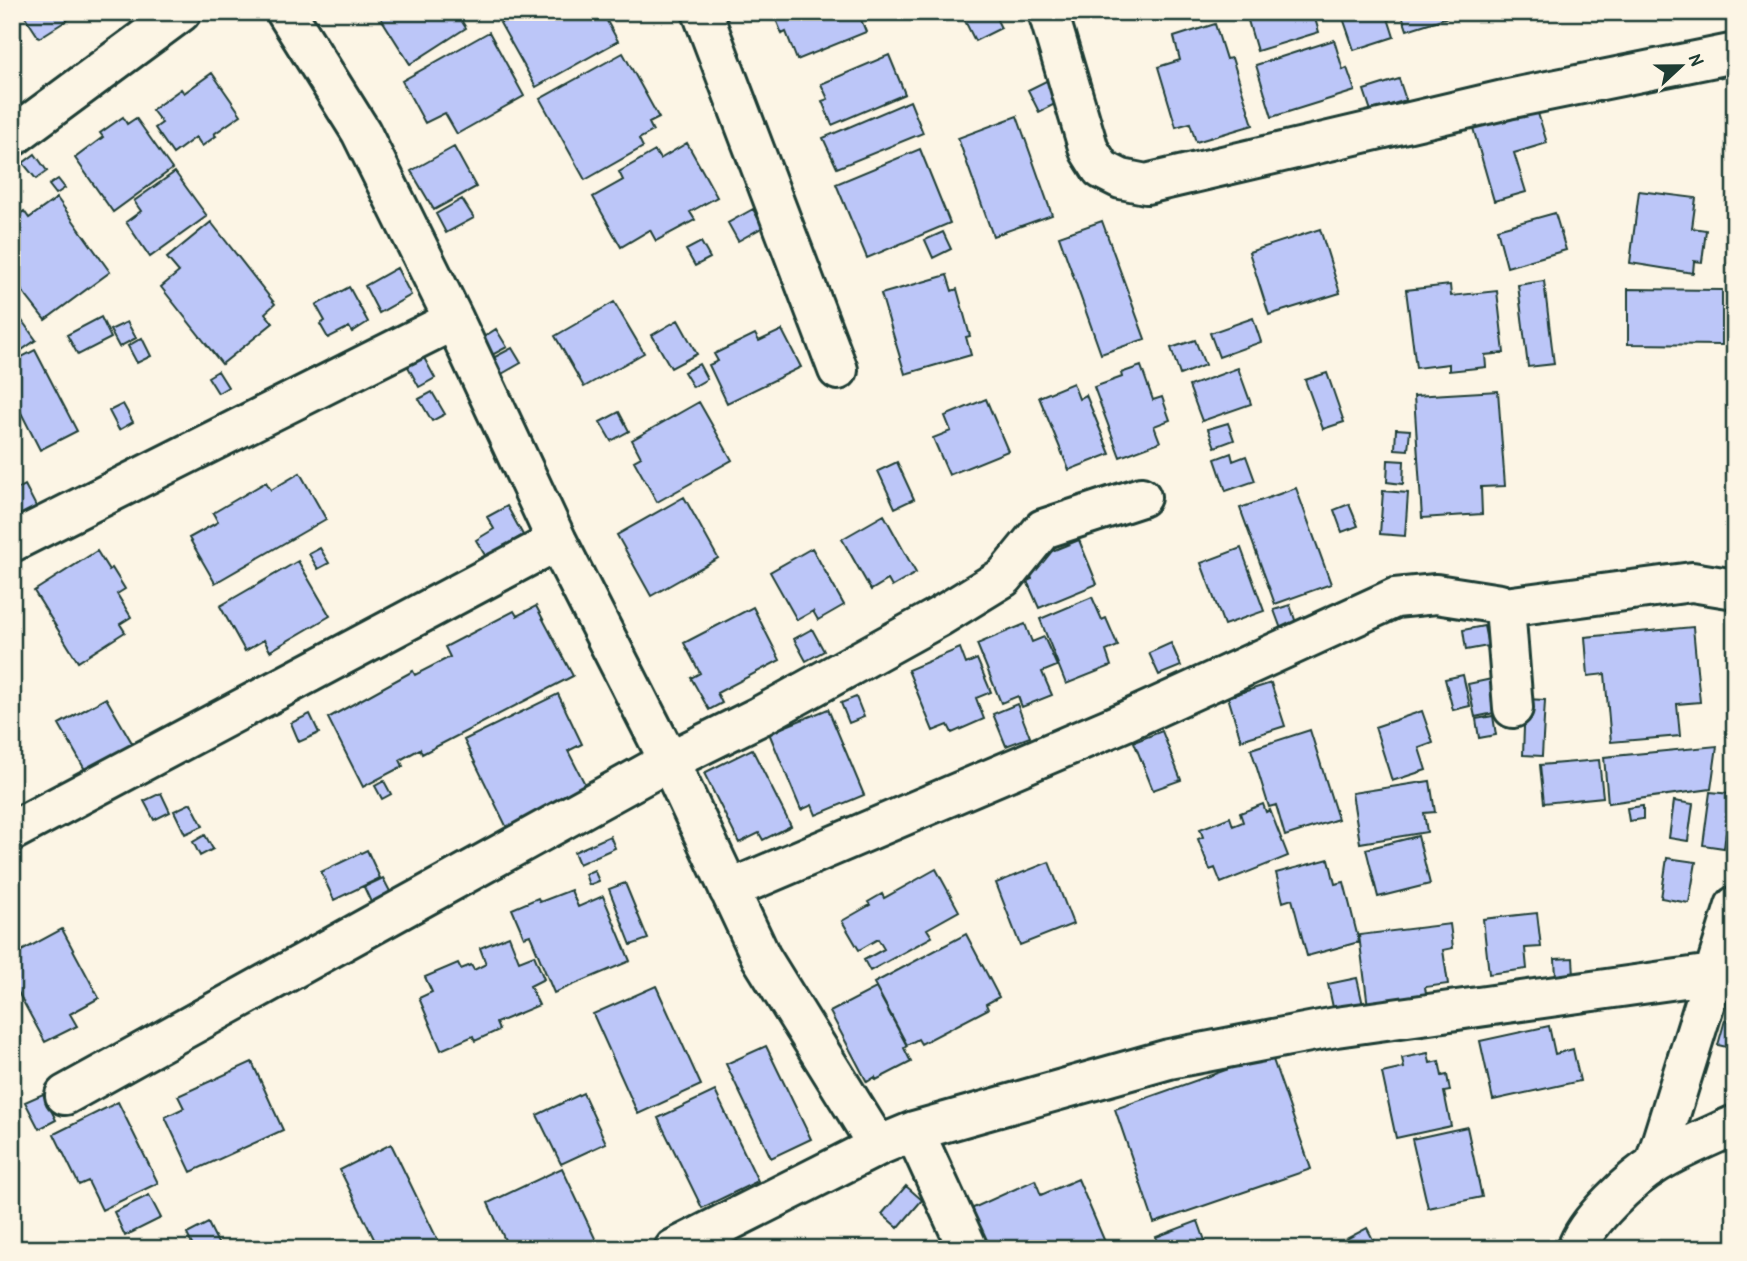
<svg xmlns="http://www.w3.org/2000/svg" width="1747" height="1261" font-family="'Patrick Hand',sans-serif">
<rect width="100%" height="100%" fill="#fcf5e5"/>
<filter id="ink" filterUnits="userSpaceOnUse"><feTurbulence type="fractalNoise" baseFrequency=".0143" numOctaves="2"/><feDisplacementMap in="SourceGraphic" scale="14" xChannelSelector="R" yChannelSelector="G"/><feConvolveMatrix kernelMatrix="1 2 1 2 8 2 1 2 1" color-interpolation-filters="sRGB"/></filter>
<g filter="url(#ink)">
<path fill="#bcc6f8" stroke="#1f3d34" stroke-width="2" d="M22,12H65L69,19L39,38Z
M124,12H150L133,25Z
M377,12H456L466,28L410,64Z
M520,12H602L618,41L536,87L500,23Z
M773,12H858L866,32L797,60L786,32L782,34Z
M978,12H993L1001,28L975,41L964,19Z
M1260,12H1313L1319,32L1257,51L1247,17Z
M1341,12H1386L1394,37L1354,50Z
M1401,12H1446L1448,17L1407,30Z
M12,23L21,39L12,44Z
M1215,24L1226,59L1232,58L1253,125L1196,142L1190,123L1176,127L1158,67L1180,60L1174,37Z
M489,32L524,96L457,134L445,113L425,123L402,81Z
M1334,40L1343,70L1347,68L1355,91L1272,117L1256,65Z
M623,53L659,118L649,123L653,131L639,139L643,147L585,180L540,99Z
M889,55L905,94L832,125L822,101L828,99L821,84Z
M212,73L241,115L214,134L216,136L202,146L196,137L173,154L155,128L162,123L152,110L181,89L184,93Z
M1399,79L1406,100L1371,111L1364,90Z
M1048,80L1059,102L1039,112L1028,90Z
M910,101L923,133L837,168L823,138Z
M1537,110L1547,143L1514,153L1526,192L1494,201L1473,128Z
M1017,116L1052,215L993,236L958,138Z
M123,117L127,124L136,118L172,169L113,212L75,158L103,137L100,133Z
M687,143L717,197L690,212L695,220L656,241L650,230L621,247L593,197L623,180L619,172L655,151L660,159Z
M454,147L476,187L434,210L411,171Z
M920,149L950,223L867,258L836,184Z
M35,154L47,171L36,179L23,163Z
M175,172L207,216L150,257L126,222L141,211L134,201Z
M58,179L65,188L56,194L49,185Z
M1639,191L1696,198L1692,228L1706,230L1702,262L1694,261L1693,273L1630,263Z
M57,198L110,272L45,320L12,278V220L24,211L29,218Z
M462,199L474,218L446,233L436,214Z
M753,209L763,227L738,241L728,223Z
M1555,213L1566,250L1507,267L1497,229Z
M1102,221L1145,339L1101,354L1059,236Z
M211,222L275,304L265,313L273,323L222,364L161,287L179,272L167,258Z
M1320,229L1340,293L1269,315L1249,252Z
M943,232L951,249L933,258L925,240Z
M701,242L710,258L695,266L686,250Z
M397,268L411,295L379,313L365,286Z
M947,275L952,291L957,289L970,336L966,337L971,355L905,374L881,294Z
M1544,281L1554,364L1528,367L1518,285Z
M1450,285L1451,296L1497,291L1504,353L1485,355L1486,367L1449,371V364L1416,368L1406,290Z
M349,287L368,322L352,332L349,327L328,338L320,324L325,321L316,305Z
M1628,289L1722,290V345L1628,344Z
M614,302L644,353L584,387L555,336Z
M12,307L36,340L12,357Z
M101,317L111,338L78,355L67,335Z
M1253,318L1261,342L1219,357L1210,333Z
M678,320L697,354L671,368L652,335Z
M127,322L136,338L119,347L110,330Z
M496,329L507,347L492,355L482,338Z
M782,330L801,367L727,403L709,365L718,361L714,354L755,334L759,341Z
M142,338L151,356L137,363L128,346Z
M1195,340L1205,365L1180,375L1171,348Z
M512,348L521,363L500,375L491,359Z
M35,350L77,431L40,450L12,395V362Z
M423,356L435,378L419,387L407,365Z
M699,364L707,379L693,387L684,372Z
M1141,366L1153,400L1162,397L1170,420L1154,426L1160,442L1120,457L1094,387L1122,377L1121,373Z
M1238,368L1251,404L1202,421L1189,386Z
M218,371L228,387L218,393L208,377Z
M1327,373L1344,422L1323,429L1305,380Z
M1073,383L1079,399L1086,395L1110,454L1069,470L1039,397Z
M1498,391L1505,486L1481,487L1482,514L1422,518L1414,396Z
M432,392L445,414L432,421L419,399Z
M986,399L1008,451L949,475L933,438L951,431L945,416Z
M699,402L732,460L657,502L634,461L641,457L632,440Z
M123,404L133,422L119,430L109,411Z
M619,412L629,431L611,441L600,422Z
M1228,423L1234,440L1215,447L1208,429Z
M1396,429L1410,430L1408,450L1395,449Z
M1231,453L1233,461L1246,456L1255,481L1226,491L1215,459Z
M1388,460L1404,461L1403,484L1387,482Z
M897,462L914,499L895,508L878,471Z
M300,473L326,519L215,583L189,538L218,522L213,513L266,482L271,490Z
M25,485L41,516L18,529L12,518V492Z
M1296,488L1331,584L1275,604L1240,508Z
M1383,491L1408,493L1405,536L1380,534Z
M684,497L718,558L651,596L617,535Z
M1349,504L1358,526L1342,532L1334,510Z
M507,506L523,535L486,557L476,540L494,529L487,517Z
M884,515L916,573L892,587L888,580L871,590L842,539Z
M1079,540L1097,584L1039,608L1027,581L1032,579L1025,562Z
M320,548L329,563L318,569L309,554Z
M812,548L844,605L818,620L813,611L797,620L770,572Z
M1241,548L1264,611L1224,625L1201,563Z
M97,551L109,570L112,568L125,589L117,594L131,617L120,624L125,632L78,662L34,591Z
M298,561L330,616L270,651L264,640L245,651L220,606Z
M1092,597L1102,620L1106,618L1118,646L1106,651L1111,666L1066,684L1040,619Z
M1290,605L1296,623L1281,629L1274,610Z
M536,606L573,676L422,754L420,749L400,760L403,766L363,787L328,718L413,671L415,675L450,657L445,647L514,611L517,616Z
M753,607L780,660L717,693L722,703L709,710L691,678L700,673L684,643Z
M1025,624L1032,642L1044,637L1057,666L1042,672L1052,695L1022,707L1018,696L1001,703L977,644Z
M1484,626L1488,646L1466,650L1463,630Z
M1693,627L1700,702L1677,704L1680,736L1611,742L1605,674L1588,676L1585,637Z
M812,629L824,651L806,661L794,639Z
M1171,643L1181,666L1159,675L1149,653Z
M960,648L966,664L977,659L991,692L976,698L984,719L952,733L948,725L933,731L908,670Z
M1463,675L1470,706L1453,710L1445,679Z
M1506,676L1513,709L1475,717L1468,684Z
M1271,683L1285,726L1241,740L1228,697Z
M558,694L582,744L568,751L587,788L507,828L464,740Z
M856,697L864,717L849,723L841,703Z
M106,698L135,748L88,775L59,724Z
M1525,699L1545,700L1542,756L1523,755Z
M1017,704L1030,737L1006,746L993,714Z
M828,709L864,795L816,815L812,805L801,810L769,733Z
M1422,711L1433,743L1419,748L1426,770L1392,781L1375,727Z
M310,714L319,733L299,742L291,723Z
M1493,716L1496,735L1479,738L1476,719Z
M1310,730L1338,819L1285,836L1276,805L1269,807L1251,749Z
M1162,731L1181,780L1153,790L1134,742Z
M1717,746L1711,789L1608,803L1604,757Z
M752,749L791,826L763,840L759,833L739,843L704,773Z
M1599,760L1603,797L1544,803L1540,765Z
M384,781L391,794L382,799L375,786Z
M1430,781L1435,812L1424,813L1427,832L1360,843L1352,793Z
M1710,792L1731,794L1724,848L1703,845Z
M161,793L170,812L154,820L144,801Z
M1674,801L1693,804L1688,841L1669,838Z
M191,803L203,826L185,834L174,811Z
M1263,804L1266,812L1270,810L1288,856L1221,883L1215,868L1210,870L1198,839L1203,837L1200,829L1230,817L1233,826L1243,822L1240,813Z
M1643,806V819L1629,821L1627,808Z
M205,835L213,849L200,856L193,842Z
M610,836L615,848L579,864L574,852Z
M1418,836L1430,884L1378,897L1366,849Z
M367,850L380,878L334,900L321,872Z
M1667,858L1696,862L1689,903L1661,898Z
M1329,859L1335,884L1344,882L1359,942L1307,956L1292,899L1283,902L1276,873Z
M1049,862L1073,924L1020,945L996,883Z
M936,869L959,911L927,929L932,937L870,971L864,960L884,949L878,939L859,950L842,921L870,905L868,902L882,894L884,898Z
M594,870L599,881L589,885L585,874Z
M383,878L395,901L375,911L364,887Z
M625,883L648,939L631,945L609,889Z
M571,890L578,907L603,896L630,961L554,993L530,935L524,937L512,909L538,898L540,902Z
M1537,913L1541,947L1525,948L1527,969L1489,974L1483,919Z
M1450,924L1453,948L1443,950L1448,984L1425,987L1427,999L1368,1007L1359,935Z
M62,929L99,998L70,1014L77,1026L45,1042L12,981V956Z
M966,934L999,997L986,1004L988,1009L921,1044L918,1039L907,1045L874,983Z
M509,936L519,961L534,955L544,979L530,986L539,1005L496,1023L499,1030L475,1041L473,1036L441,1050L419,998L432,992L425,977L458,963L461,969L471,965L474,970L486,964L480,948Z
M1573,958L1574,976L1556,977L1555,959Z
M1357,978L1363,1005L1334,1012L1328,984Z
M656,986L701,1085L638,1114L593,1014Z
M876,988L907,1046L904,1048L911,1062L876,1080L875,1077L867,1082L830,1012Z
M1725,1020L1735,1023V1049L1718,1045Z
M1549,1026L1555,1054L1573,1049L1580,1081L1493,1100L1480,1041Z
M766,1046L811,1139L771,1158L726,1064Z
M1428,1053L1430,1063L1439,1061L1442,1076L1447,1075L1450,1091L1444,1092L1451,1126L1396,1138L1382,1073L1404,1068L1402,1058Z
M1271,1054L1311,1169L1154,1223L1115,1109Z
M252,1062L283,1130L191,1172L165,1117L184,1108L178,1096Z
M715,1091L758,1181L702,1208L658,1118Z
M583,1093L606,1143L561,1164L537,1115Z
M43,1094L56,1120L39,1129L25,1102Z
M118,1102L158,1183L102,1210L88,1181L79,1185L54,1134Z
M1467,1127L1482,1197L1428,1208L1412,1139Z
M391,1144L442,1249H379L340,1170Z
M562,1168L600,1249H509L488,1203Z
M1078,1179L1108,1249H988L971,1209L1035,1180L1041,1195Z
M906,1186L922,1200L898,1228L882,1214Z
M149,1195L161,1218L125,1236L114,1212Z
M1198,1221L1208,1249H1161L1156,1237Z
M208,1223L221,1249H194L187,1234Z
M1367,1228L1378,1249H1337L1335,1245Z"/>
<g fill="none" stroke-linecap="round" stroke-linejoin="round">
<g stroke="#1f3d34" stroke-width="44">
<path id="minor" d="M286,12L361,132L454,320L557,541L669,761L761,957L878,1146
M702,12L838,370
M1048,12L1089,150L1101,169L1121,179L1146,184L1508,99L1735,53
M12,137L181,12
M12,542L454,320
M1505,607L1513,708
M12,831L557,541
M729,890L1126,721L1395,598L1436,594L1500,604L1505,607L1692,582L1735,589
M65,1095L669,761L760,716L939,617L1004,577L1043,529L1141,497
M914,1131L968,1249
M1655,1163L1735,906
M674,1249L878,1146L914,1131L1169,1059L1336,1027L1713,974
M1577,1249C1585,1222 1632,1178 1657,1163C1681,1148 1709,1137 1735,1125"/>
</g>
<use href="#minor" stroke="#fcf5e5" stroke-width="38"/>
</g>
</g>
<rect width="1747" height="1261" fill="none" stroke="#fcf5e5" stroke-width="42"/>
<rect x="21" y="21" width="1705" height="1219" fill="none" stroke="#1f3d34" stroke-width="2.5" filter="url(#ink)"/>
<g transform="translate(1681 66) rotate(68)" stroke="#fcf5e5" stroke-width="5" paint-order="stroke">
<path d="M0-5L12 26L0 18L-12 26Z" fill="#1f3d34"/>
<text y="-10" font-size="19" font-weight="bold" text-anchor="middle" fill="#1f3d34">N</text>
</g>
</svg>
